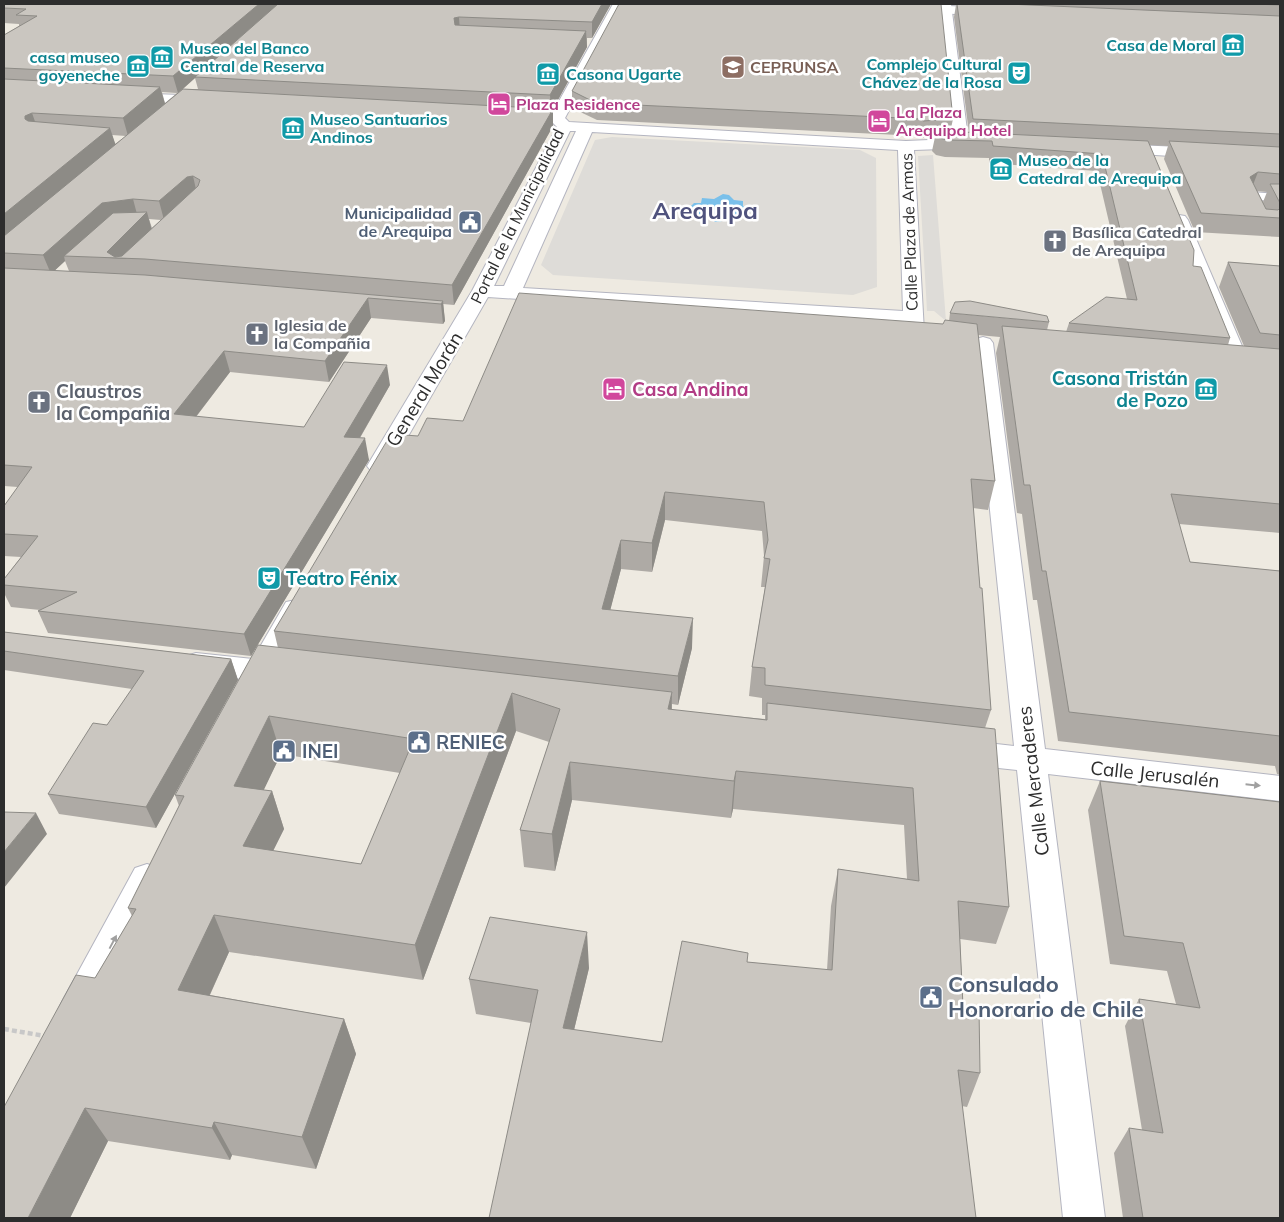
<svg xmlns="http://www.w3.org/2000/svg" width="1284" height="1222" font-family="Mulish,sans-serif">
<rect width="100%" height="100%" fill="#eeeae1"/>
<path fill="#dedcd8" d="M612,137L860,150L876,158L877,287L853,295L553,275L541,265L595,140Z
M933,155L946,321L934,311H927L918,156Z"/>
<path fill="#7ac0ea" d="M723,194L729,195L734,200L743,201V206L751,209V212L741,213L740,218C729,217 725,222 715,222L709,216H698L699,211L690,207L694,203H701L702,198L714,199Z"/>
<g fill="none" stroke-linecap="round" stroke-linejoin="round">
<g stroke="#b4b5c0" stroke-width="2">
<path id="lane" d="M1251,192L1280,194V202L1260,200L1265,212L1259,216L1254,215L1245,196Z"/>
</g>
<g stroke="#b4b5c0" stroke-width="2">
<path id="street" d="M613,4H625L565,118L569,122L906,141L952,139L939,4H951L968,138L976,140L978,143L976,146L970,148L914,150L924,332L943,335L946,339L943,343L936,345L907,341L904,337L903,323L488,297L391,466L387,471L379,473L371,471L367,466L472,291L557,127L549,119ZM570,131H576L504,286H494ZM592,132L898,150L903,311L523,288Z
M126,93L208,96L213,98L216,101L213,104L208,106L121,100L119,97L121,94Z
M1113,144L1203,148L1209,150L1211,153L1209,156L1203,158L1107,152L1105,149L1107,146Z
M1179,215L1185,216L1188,220L1251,367L1248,372L1240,373L1232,372L1229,367L1170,220L1173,216Z
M983,337L990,339L993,343L1045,749L1280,776V801L1048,774L1105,1218H1063L1017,770L961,764L950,760L946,752L950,744L961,740L1014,746L973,343L976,339Z
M296,600L306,602L310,609L280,662L293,666L298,673L293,680L283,683L269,682L265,687L255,691L245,687L241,679L186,670L182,663L186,656L196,653L253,659L286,602Z
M147,864L159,868L164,878L90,1022L77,1027L64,1022L58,1010L64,998L135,868Z"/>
</g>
<g stroke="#b4b5c0" stroke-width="2">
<path id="secondary" d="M905,4L992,8L998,12L992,16L900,11L899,8Z"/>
</g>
<path stroke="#c8c8c8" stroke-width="4.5" stroke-dasharray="5 3" stroke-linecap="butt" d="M4,1029L45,1036"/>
<use href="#lane" fill="#fff" fill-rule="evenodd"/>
<use href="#street" fill="#fff" fill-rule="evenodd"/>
<use href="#secondary" fill="#fff" fill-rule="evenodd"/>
</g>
<path fill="#aeaaa5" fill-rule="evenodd" d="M4,4H611L592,38H587V47L553,109V126L454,305L443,304L445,321L443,324L371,318L329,382L230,372L196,417L304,427L390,385L360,438L369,460L251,656L48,633L38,611L40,610L11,607L4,593V579L21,557L4,556V506L18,487L4,486V35L19,26V24L4,23ZM195,78L198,89H183ZM162,92L177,93L165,103ZM112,135L126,136L115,144ZM149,219L161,220L152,228ZM65,261L69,271H54Z
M952,4H1280V237L1195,232L1164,159L1168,146L1149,145L1193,266L1230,338L1228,345L1244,346L1219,287L1228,262L1280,266V533L1179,524L1190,562L1280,571V775L1277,774L1275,766L1058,741L1037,600H1033L1022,514L1017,513L996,353L1000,337L978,335L995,481L988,510L973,508L991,710L985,728L1009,907L996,944L960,939L963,1006L980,1073L967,1107L531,1023L476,1014L469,979L589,968L574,1030L662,1042L747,962L827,970L831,906L838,869L907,879L904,825L733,809L731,818L572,800L555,871L524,867L520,830L549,742L516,731L423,980L229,952L210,995L344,1019L356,1054L316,1169L232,1155L230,1160L108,1141L70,1218L95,978L132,916L128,908L179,806L175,795L278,648L274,631L418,436L463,421L943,324L949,321L950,313L1049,322L1047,330L1066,332L1069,323L1127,299L1097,171L989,163V158L945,157L936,155L932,151L935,137L920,138L919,136L597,120L572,108V91L953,119L950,133H969L954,17L956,5H953ZM1257,191L1267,192L1263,202L1267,209ZM665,520L762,531L764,556L761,587H765L752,667L749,696L762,698V715H765V719L672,710V704L678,705L692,648L610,610L621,569L652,572ZM281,754L400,773L361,864L273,851L284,829L272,791L263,790Z
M4,632L231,659L238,680L156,828L59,814L48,794L107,725L132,689L4,670Z
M1100,781L1280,802V1218H1123L1114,1153L1129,1128L1142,1130L1125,1026L1139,999L1176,1004L1167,971L1110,964L1088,810Z"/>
<path fill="#8d8b86" d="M259,4H279L178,93L173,76Z
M602,4H611L592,38V22Z
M459,17L460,32L455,34L454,18Z
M586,31L587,47L553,109V126L454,305L452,285L551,112L550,95Z
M160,87L165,104L128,136L123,118Z
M32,113L38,130L25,119V116Z
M110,128L116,146L4,239V214Z
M1258,172L1251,190L1250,177Z
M193,176L197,194L164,220L159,201L187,177Z
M133,199L138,218L64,256L65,261L51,274L43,255L102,203Z
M147,212L152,231L126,259L109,258L107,252Z
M368,298L371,318L329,382L325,361Z
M443,301L445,321L443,324L441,304Z
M224,351L230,372L181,436L174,414Z
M387,365L390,385L348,458L344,437Z
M365,438L369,460L251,656L244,634Z
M665,492V520L652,572V543Z
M621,540V569L603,638L602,609Z
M693,618L692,648L678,705V676Z
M231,659L238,680L156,828L146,807Z
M672,692L671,730L668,709Z
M512,693L516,731L423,980L415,945Z
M269,716L281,754L248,823L234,786Z
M570,762L572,800L555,871L552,834Z
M736,771L733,809L731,818L734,781Z
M272,791L284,829L257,883L243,846Z
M36,813L47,834L4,888V852Z
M214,915L229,952L196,1025L178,990Z
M587,932L589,968L566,1063L563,1028Z
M344,1019L356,1054L316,1169L302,1137Z
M85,1108L108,1141L70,1218H28Z
M214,1122L232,1155L230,1160L212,1128Z"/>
<path fill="#cac6c0" stroke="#8d8b86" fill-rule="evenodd" d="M4,4H259L173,76L4,68V35L37,16L16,15L26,9L4,8Z
M278,4H602L592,22L459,17L454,18L455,25L586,31L550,95L195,77Z
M619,4H941L953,119L923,121L921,119L596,103L572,91Z
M957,4H1007L1280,16V134L973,119Z
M1252,4H1280V5Z
M4,79L160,87L123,118L32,113L25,116V119L28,121L110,128L4,214Z
M183,89L553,109L452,285L145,259L64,256L113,213L147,212L107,252L115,257L122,256L198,186L200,180L193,176L187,177L159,201L133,199L102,203L43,255L4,253V236Z
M963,132L1148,141L1194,250L1193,266L1201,267L1230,338L1069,323L1106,297L1137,300L1102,154L993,146L992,141L948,140L939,138L935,134Z
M1169,141L1280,147V174L1258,172L1250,177L1266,209L1278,210L1280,208V218L1201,213Z
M1270,184H1280V203Z
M1228,262L1280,266V335L1260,333Z
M4,268L145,275L443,301L441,304L368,298L325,361L224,351L174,414L304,427L344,362L387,365L344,437L365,438L244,634L38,611L77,592L4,585V579L38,536L4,534V506L32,467L4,465Z
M519,293L943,324L945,320L977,324L995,481L971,479L980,588H982L991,710L765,685V668L752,667L770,559L764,558L768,540L764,502L665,492L652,543L621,540L602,609L693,618L678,676L274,631L391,434L418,436L427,418L463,421Z
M970,301L1047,316L1049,322L950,313L955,302Z
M1002,326L1280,349V504L1171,494L1190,562L1280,571V736L1069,712L1046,571H1042L1030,485H1024Z
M4,632L231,659L146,807L48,794L93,723L107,725L144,671L4,651Z
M258,645L672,692L668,709L767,720V703L995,729L1009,907L958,901L963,1006L979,1008L980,1073L958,1070L976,1218H489L538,990L469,979L490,917L587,932L563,1028L662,1042L682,941L748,953L747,962L832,970L838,869L919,881L913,788L736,771L734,781L570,762L552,834L520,830L560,709L512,693L415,945L214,915L178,990L344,1019L302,1137L214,1122L212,1128L85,1108L28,1218H4V1107L76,975L95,978L136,909L128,908L184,796L175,795ZM269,716L414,739L361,864L243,846L272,791L234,786Z
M1100,781L1280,802V1218H1143L1129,1128L1163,1133L1139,999L1200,1008L1183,943L1124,936Z
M4,812L36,813L4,852Z"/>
<defs><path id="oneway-solid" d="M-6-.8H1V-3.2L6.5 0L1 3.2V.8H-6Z" transform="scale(1.25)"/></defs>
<g fill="#a0a0a0">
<use href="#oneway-solid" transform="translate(1253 785) rotate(6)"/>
<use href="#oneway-solid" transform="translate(113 942) rotate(-62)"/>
</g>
<defs>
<g id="museum-square" transform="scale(1.25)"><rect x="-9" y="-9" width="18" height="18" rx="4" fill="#0f9aa8" stroke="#fff"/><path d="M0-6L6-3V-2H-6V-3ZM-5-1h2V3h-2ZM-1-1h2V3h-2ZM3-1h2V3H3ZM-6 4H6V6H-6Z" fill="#fff"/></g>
<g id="university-square" transform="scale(1.25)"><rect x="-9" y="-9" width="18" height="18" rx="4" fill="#8d6e63" stroke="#fff"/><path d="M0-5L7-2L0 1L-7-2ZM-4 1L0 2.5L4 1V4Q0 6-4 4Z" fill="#fff"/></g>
<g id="theatre-square" transform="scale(1.25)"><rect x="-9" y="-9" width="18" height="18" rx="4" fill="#0f9aa8" stroke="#fff"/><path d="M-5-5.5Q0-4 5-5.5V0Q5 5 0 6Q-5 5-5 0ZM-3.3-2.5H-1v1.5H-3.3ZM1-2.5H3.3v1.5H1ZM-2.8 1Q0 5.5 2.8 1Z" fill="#fff"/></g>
<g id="hotel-square" transform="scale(1.25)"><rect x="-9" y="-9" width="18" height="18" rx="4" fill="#d1479c" stroke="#fff"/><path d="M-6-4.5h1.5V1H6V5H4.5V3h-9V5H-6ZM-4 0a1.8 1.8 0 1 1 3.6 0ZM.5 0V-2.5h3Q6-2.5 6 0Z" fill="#fff"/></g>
<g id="civic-square" transform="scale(1.25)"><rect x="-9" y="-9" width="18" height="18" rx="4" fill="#5c6f8a" stroke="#fff"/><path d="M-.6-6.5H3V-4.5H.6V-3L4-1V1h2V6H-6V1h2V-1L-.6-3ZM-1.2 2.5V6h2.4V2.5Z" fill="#fff"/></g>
<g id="church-square" transform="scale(1.25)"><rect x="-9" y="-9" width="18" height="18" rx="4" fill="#6b7280" stroke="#fff"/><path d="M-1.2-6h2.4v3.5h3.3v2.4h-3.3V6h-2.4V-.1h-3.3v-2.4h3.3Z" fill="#fff"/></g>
</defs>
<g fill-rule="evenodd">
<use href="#museum-square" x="1233" y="45"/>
<use href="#museum-square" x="162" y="57"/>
<use href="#museum-square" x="138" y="66"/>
<use href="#university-square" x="733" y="67"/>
<use href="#theatre-square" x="1019" y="73"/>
<use href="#museum-square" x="548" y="74"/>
<use href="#hotel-square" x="499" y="104"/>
<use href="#hotel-square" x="879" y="121"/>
<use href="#museum-square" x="293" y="128"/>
<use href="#museum-square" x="1001" y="169"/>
<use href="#civic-square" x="470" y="222"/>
<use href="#church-square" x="1055" y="241"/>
<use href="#church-square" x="257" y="334"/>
<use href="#hotel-square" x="614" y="389"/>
<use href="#museum-square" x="1206" y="389"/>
<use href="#church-square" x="39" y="402"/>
<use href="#theatre-square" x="269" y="578"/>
<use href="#civic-square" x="419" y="742"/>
<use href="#civic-square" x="284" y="751"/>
<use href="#civic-square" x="931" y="997"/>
</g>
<g text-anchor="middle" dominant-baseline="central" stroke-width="5" stroke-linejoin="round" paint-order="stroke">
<g font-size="16" font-weight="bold" fill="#0d838f" stroke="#fff" text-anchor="start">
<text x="1216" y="45" text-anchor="end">Casa de Moral</text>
<text x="180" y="48">Museo del Banco<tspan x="180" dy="18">Central de Reserva</tspan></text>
<text x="120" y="57" text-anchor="end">casa museo<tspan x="120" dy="18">goyeneche</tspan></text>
<text x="1002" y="64" text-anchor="end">Complejo Cultural<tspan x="1002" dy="18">Chávez de la Rosa</tspan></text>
<text x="566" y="74">Casona Ugarte</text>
<text x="310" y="119">Museo Santuarios<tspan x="310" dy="18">Andinos</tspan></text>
<text x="1018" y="160">Museo de la<tspan x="1018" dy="18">Catedral de Arequipa</tspan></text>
</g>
<g font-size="16" font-weight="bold" fill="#785e54" stroke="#fff" text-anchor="start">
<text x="750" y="67">CEPRUNSA</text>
</g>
<g font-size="16" font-weight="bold" fill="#b23c85" stroke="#fff" text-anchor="start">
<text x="516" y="104">Plaza Residence</text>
<text x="896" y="112">La Plaza<tspan x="896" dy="18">Arequipa Hotel</tspan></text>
</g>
<g font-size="16" font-weight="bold" fill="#4e5e75" stroke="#fff" text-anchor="end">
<text x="452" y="213">Municipalidad<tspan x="452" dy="18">de Arequipa</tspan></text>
</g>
<g font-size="16" fill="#2d2d2d" stroke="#fff">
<text transform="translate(517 216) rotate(-64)">Portal de la Municipalidad</text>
<text transform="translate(909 232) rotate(-92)">Calle Plaza de Armas</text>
</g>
<g font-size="16" font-weight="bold" fill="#5b616d" stroke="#fff" text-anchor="start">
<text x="1072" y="232">Basílica Catedral<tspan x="1072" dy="18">de Arequipa</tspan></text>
<text x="274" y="325">Iglesia de<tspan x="274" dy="18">la Compañia</tspan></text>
</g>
<g font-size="19" font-weight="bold" fill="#0d838f" stroke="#fff" text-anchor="end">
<text x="1188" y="378">Casona Tristán<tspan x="1188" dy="22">de Pozo</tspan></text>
<text x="286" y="578" text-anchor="start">Teatro Fénix</text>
</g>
<g font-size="19" fill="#2d2d2d" stroke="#fff">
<text transform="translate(424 389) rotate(-59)">General Morán</text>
<text transform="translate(1155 774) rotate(6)">Calle Jerusalén</text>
<text transform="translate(1033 781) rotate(-97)">Calle Mercaderes</text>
</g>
<g font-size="19" font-weight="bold" fill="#b23c85" stroke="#fff" text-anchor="start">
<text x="632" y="389">Casa Andina</text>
</g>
<g font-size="19" font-weight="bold" fill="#5b616d" stroke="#fff" text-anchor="start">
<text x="56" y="391">Claustros<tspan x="56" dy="22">la Compañia</tspan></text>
</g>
<g font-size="19" font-weight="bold" fill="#4e5e75" stroke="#fff" text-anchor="start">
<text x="436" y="742">RENIEC</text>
<text x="302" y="751">INEI</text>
</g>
<g font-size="22" font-weight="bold" fill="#4e5e75" stroke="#fff" text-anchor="start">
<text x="948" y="984">Consulado<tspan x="948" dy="25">Honorario de Chile</tspan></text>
</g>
<g font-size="24" font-weight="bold" fill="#4f527d" stroke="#fff">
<text x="705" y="210">Arequipa</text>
</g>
</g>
<rect width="1284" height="1222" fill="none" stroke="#2d2d2d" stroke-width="10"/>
</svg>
